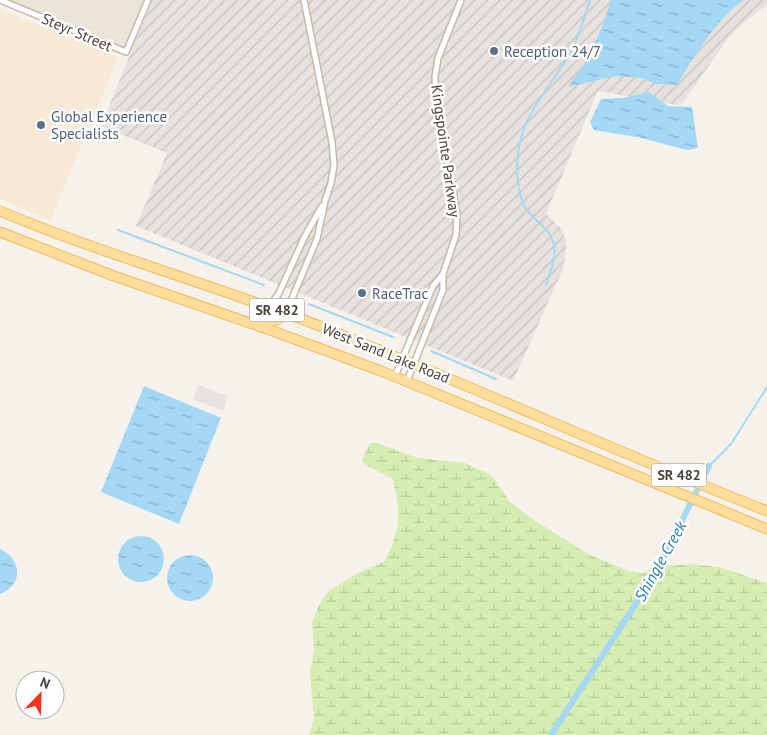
<svg xmlns="http://www.w3.org/2000/svg" width="767" height="735" font-family="'PT Sans',sans-serif">
<defs>
<pattern id="industrial-furrows" width="10" height="10" patternUnits="userSpaceOnUse" patternTransform="scale(1.25)"><rect width="10" height="10" fill="#e6e1dc"/><path d="M-1 1l2-2M0 10L10 0M9 11l2-2" fill="none" stroke="#c7c2be"/></pattern>
<pattern id="wetland-marsh" width="20" height="14" patternUnits="userSpaceOnUse" patternTransform="scale(1.25)"><rect width="20" height="14" fill="#d5ecb2"/><path d="M1 5h8M5 5V1M11 12h8M15 12V8" fill="none" stroke="#b8cc9a"/></pattern>
<pattern id="water-ripples" width="26" height="14" patternUnits="userSpaceOnUse" patternTransform="scale(1.25)"><rect width="26" height="14" fill="#a5d8f5"/><path d="M2 4q2-2 4 0t4 0M15 11q2-2 4 0t4 0" fill="none" stroke="#88b1c7"/></pattern>
</defs>
<rect width="100%" height="100%" fill="#f6f2eb"/>
<path fill="#ebe4d9" d="M0,0H152L130,54Z"/>
<path fill="#f8e8d6" d="M0,9L118,58L50,220L0,199Z"/>
<path fill="url(#industrial-furrows)" d="M152,0H767V5L742,24L729,37L682,104L677,105L598,91L546,214L562,229L566,240V252L563,269L513,381L136,226L167,153L101,126Z"/>
<path fill="url(#wetland-marsh)" d="M370,443H376L418,458L465,463L491,475L510,502L534,520L588,554L628,571L642,573L663,566L691,564L719,567L767,583V735H309L314,718L310,673L314,649L312,623L320,603L330,590L358,573L384,562L392,546L398,524V506L393,479L365,465L362,460Z"/>
<path fill="#e5e2df" d="M198,385L228,396L223,411L193,399Z"/>
<path fill="url(#water-ripples)" d="M611,0H744C718,16 693,59 677,85L656,84L641,78L615,76L568,87L591,54L604,21Z
M649,92L668,106L692,107L698,148L687,150L641,138L594,130L590,122L601,99L622,98Z
M144,386L221,418L179,524L101,492Z
M118 559a23 23 0 1 1 46 0a23 23 0 1 1-46 0Z
M0,549C22,559 24,585 0,594Z
M167 578a23 23 0 1 1 46 0a23 23 0 1 1-46 0Z"/>
<g fill="none" stroke-linecap="round" stroke-linejoin="round">
<path stroke="#a5d8f5" stroke-width="2" d="M118,230L264,285
M546,285C550,272 557,257 554,244C550,228 535,222 526,209C517,194 516,170 518,153C522,114 551,87 570,53C579,37 584,18 590,0
M309,304L393,337
M431,351L496,379
M709,466L731,444L767,387"/>
<path stroke="#a5d8f5" stroke-width="6" d="M551,735L657,571L709,466"/>
<g stroke="#c3baac" stroke-width="8">
<path id="minor" d="M0,0L126,52L148,0
M265,305L273,301L278,295L305,236L322,206
M286,313L317,239L325,201L331,183L334,165L332,142L304,0
M395,376L433,286L443,274
M407,381L443,290V274L456,235L457,215L436,100L435,77L438,58L461,0"/>
</g>
<g stroke="#ecbc63" stroke-width="11">
<path id="primary" d="M0,211C107,256 219,286 327,329C475,387 619,453 767,511
M0,232L114,276L270,330L381,371L767,529
M257,325L277,320L286,313"/>
</g>
<use href="#minor" stroke="#fff" stroke-width="5"/>
<use href="#primary" stroke="#ffde9b" stroke-width="9"/>
</g>
<g fill="#5c6f8a" stroke="#fff" stroke-width="2">
<circle cx="494" cy="51" r="5"/>
<circle cx="41" cy="125" r="5"/>
<circle cx="362" cy="293" r="5"/>
</g>
<g text-anchor="middle" dominant-baseline="central" stroke-width="5" stroke-linejoin="round" paint-order="stroke">
<g fill="#fff" stroke="#817b74" stroke-width="1">
<rect x="249.5" y="298.5" width="55" height="23" rx="4"/>
<rect x="651.5" y="463.5" width="55" height="23" rx="4"/>
</g>
<g font-size="14" font-weight="bold" fill="#4b4338">
<text x="277" y="310">SR 482</text>
<text x="679" y="475">SR 482</text>
</g>
<g font-size="15" fill="#4b4338" stroke="#fff">
<text transform="translate(77 32) rotate(23)">Steyr Street</text>
<text transform="translate(446 151) rotate(82)">Kingspointe Parkway</text>
<text transform="translate(386 353) rotate(22)">West Sand Lake Road</text>
</g>
<g font-size="15" fill="#4e5e75" stroke="#fff" text-anchor="start">
<text x="504" y="51">Reception 24/7</text>
<text x="51" y="116">Global Experience<tspan x="51" dy="17">Specialists</tspan></text>
<text x="372" y="293">RaceTrac</text>
</g>
<g font-size="16" font-style="italic" fill="#267bae" stroke="#fff">
<text transform="translate(660 561) rotate(-61)">Shingle Creek</text>
</g>
</g>
<g transform="translate(40 695) rotate(23)"><circle r="24" fill="#ffffff" stroke="#b7b4af"/>
<path d="M0-4L9 19L0 12L-9 19Z" fill="#ff3119"/>
<text y="-8" font-size="14" font-weight="bold" text-anchor="middle" fill="#4b4338">N</text>
</g>
</svg>
